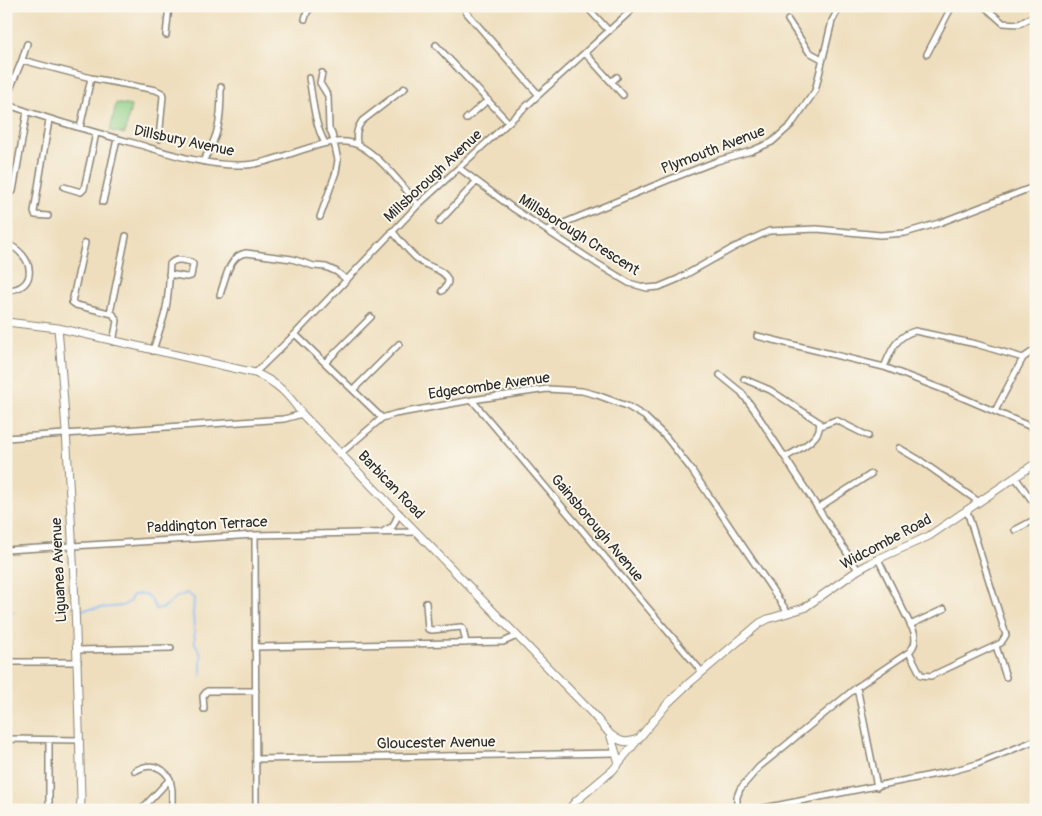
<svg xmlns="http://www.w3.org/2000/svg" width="1042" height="816" font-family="Pangolin,sans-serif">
<rect width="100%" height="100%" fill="#fbf7ec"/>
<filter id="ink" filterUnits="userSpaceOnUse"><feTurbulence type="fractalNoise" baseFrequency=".02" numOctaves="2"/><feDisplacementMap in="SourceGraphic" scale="10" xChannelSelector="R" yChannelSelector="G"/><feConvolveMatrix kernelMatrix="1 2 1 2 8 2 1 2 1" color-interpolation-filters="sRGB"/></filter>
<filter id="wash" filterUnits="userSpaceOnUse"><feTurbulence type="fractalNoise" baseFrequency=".0096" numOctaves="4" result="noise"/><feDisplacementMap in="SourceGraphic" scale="20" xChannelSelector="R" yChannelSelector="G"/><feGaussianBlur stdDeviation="1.12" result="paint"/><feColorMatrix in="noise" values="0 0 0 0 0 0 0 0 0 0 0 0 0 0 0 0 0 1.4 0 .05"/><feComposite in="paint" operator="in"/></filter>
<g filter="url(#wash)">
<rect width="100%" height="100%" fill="#eedebd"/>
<path fill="#8acc84" stroke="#5a7c58" d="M116,103L131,106L125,134L110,131Z"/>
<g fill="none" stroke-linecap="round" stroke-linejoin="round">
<path stroke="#86b6f1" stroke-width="2" d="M79,610L122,606L129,602L133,595C148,592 150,597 156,609H162L177,597L187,593L194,598L193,615L195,643L201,655V675
M6,612H14"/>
<path stroke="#86b6f1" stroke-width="5.5" d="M34,810H47"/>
</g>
</g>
<g filter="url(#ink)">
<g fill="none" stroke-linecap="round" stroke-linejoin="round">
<g stroke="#8c8474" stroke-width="8">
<path id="street" d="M586,6L609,31
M984,6L1003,23L1019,24L1036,15
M466,12L538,94
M305,19L307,12L313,6
M788,20L809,52L822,59
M166,35L169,6
M436,45L508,122
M585,53L623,95
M927,54L952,6
M22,60L27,44
M309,78C313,99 314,124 325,143
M611,82L617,77
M6,99L22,60L91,78L156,90L162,93L163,96L159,139
M6,104C49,120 93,132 137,144C171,154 207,166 242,165C276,165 323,135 352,143C373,147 405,188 418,205
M466,119L488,100
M80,128L91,78
M357,144C356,135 356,129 362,121L405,88
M203,161C220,135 221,117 221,87
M459,168L514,209L596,263L629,283L647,288L659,287L678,279L733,248L769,231L817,229L880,235L905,233L939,223L1036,186
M64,187L81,192L84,189L96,133
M13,191L27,112
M103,202L117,139
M48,216L35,215L34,212L49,120
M320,217L336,172L338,160L332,134L329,128L328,96L320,83L322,73
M439,222L476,182
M547,230L668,180L717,161L751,151L772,142L791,125L815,91L832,21L840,6
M392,231C401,241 411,256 423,263C430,267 447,271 448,281C448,285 444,289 442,291
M85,243L72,302L76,305L113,314L117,321L113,342
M6,244C34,253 40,290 6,290
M220,295C225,280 229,255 246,253L292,259L314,266L326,267L337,272L347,280
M110,313L126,236
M295,334L382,418
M757,336L884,367L947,391L1036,429
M153,351C157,336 163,323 166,308C169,294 169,278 170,264C176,257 184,261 191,262L193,264L191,276L186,277L169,274
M1023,358L1036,349
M325,363L371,317
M884,367C891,351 896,336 915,331L976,344L1023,358
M255,373L295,334L418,205L636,6
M720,375L741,392L753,408L858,570
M744,379L770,390L819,422C824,438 797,450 786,457
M353,390L399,344
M472,400L702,672
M995,411L1023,358
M820,426L836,420L868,436
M6,438L284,419L302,414
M899,448L921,461L979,502
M341,453L382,418L395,414L472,400L547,389L582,391L597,395L627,406L644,416L666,437L691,469L788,613
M1015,477L1036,506
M818,508L871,474
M1015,530L1036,519
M384,531L393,526L399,513
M255,535L256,810
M6,550L255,535L416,532
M878,559L914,632C916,641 915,646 909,652L921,675L931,676L1001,643L1006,635L967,511
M426,603L428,629L432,630L461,627L463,629L466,643
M910,625L944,609
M996,646L1006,677
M256,647L503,642L517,636
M77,650L171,648
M6,662H78
M857,687L877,787
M204,709L203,696L207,691H256
M6,739L79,740
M49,740V803
M256,759L616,753
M135,771C149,763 162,765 170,779
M141,810L170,779L172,790V810
M737,810V797L740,789L759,767L857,687L909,652
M754,810L952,771L977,764L1036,740"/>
</g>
<g stroke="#8c8474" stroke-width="9">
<path id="secondary" d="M6,322L58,328L255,373C277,382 289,395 302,414L591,712L610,734L619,763
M58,328C72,485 77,643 81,800L80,810
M610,734C620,742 626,744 638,739
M568,810L576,801L613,770L668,703L688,684L760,623L768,619L804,608L858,570L878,559L929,536L1036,463"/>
</g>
<use href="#street" stroke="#fff" stroke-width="5"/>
<use href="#secondary" stroke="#fff" stroke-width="7"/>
</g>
</g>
<g text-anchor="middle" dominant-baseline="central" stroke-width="4" stroke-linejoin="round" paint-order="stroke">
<g font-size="15" fill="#2b2b2b" stroke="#fbf7ec">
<text transform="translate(184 141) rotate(12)">Dillsbury Avenue</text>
<text transform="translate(713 150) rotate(-21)">Plymouth Avenue</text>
<text transform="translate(433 176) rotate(-43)">Millsborough Avenue</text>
<text transform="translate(579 235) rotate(32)">Millsborough Crescent</text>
<text transform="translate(489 386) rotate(-8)">Edgecombe Avenue</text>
<text transform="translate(391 485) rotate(46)">Barbican Road</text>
<text transform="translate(207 525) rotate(-3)">Paddington Terrace</text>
<text transform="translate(597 528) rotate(50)">Gainsborough Avenue</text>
<text transform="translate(886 542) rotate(-28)">Widcombe Road</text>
<text transform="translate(59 570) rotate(-93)">Liguanea Avenue</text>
<text transform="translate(436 743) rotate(-1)">Gloucester Avenue</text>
</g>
</g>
<rect width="1042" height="816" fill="none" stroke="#fbf7ec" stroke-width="25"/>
</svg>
